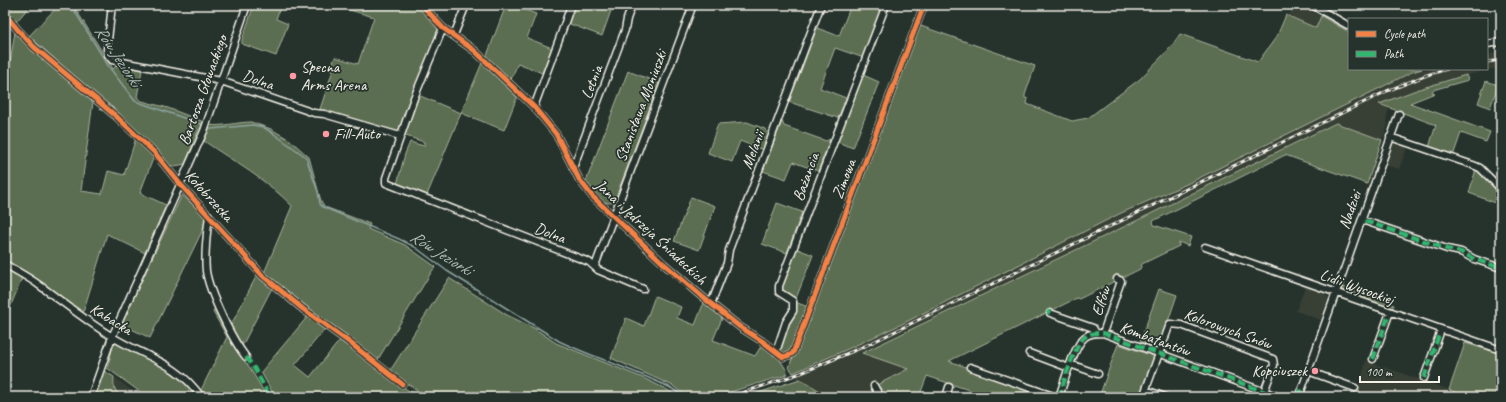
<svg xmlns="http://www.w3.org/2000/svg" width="1506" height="402" font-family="Caveat,sans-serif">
<rect width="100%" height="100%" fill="#26332d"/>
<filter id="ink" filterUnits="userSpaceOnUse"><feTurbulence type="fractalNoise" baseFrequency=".025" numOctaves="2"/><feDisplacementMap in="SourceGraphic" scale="8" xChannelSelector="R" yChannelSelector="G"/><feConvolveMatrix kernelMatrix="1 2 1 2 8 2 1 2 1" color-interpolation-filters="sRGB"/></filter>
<g filter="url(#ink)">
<path fill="#384036" d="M1293,5H1298L1321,16L1316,28L1289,16Z
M1501,47V67L1450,79L1380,105L1389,108L1386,119L1388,124L1382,140L1336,123L1138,220L863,352L909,369L877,385L878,388L858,397H830L800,379L797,380L793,373L850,348L902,324L1119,214L1189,183L1412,72L1422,69H1487V55L1496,53L1499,48Z
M1393,140L1408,145L1399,169L1385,165Z
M1305,287L1326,294L1328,299L1321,320L1296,311Z
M1366,361L1398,372L1470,397H1356Z
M114,377L140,397H122L116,393L113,385Z"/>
<path fill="#5b6e51" stroke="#a8b09c" d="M5,5H31L15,23Z
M59,5H73L113,69L117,65L142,70L137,97L142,101L168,108L204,122L201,129H199L185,164L175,166H169L151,145L29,36Z
M254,5H281L276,19L288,24L276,56L242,44V40Z
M332,5H419L440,32L399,129L396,131L319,112L333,70L330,69L335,57L358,64L374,17Z
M506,5H513L536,14L527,38L552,48L542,73L518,63L510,82L486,58Z
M574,5H613L602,36L567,23Z
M851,5H883L864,58L835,48L820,88L846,98L838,118L789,102L817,28L839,36Z
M1286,15L1316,28L1321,16L1349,32V69H1422L1412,72L1189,183L1119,214L902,324L850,348L793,373L789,367L918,25L1035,66L1025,95V98L1028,99L1027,104L1072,121L1088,118L1140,79L1171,47L1180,34L1258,62L1277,36Z
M15,32L93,102L81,191L102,194L108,171L124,175L136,138L154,156L140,193L166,205L145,253L107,234L82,316L39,281L5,261V93Z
M482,63L517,97L504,130L461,113L427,195L397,184L405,154L410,142L424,146V142L403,135L418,95L461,113Z
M628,71L659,83L614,202C603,207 592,192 585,184Z
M863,75L879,82L853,148L837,142Z
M1466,75L1468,80L1433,90L1432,92L1435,93L1410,103L1490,132L1486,142L1461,133L1453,156L1429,147L1436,125L1379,104L1419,89Z
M1486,81L1498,85L1490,108L1478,103Z
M782,121L784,126L826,141L830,139L818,171L793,162L786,179L763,171Z
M251,122L271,129L290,140L309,157L321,201L325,207L370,224L368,229L405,245L436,267L432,271L377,361L264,273L292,206C266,179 234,162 204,141L210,125C220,127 239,122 251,122Z
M747,122L765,129L769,134L763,150L740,141L732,162L708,153L718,124Z
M1336,123L1382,140L1367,184L1285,155L1153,221L1154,225L1191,237L1188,246L1179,242V246L1142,264L1140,269L1124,277L1116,274L1113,282L1079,299L1077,298L949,361L1050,397H990L927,376L919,397H885L880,387L878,388L877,385L908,369L862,353L1138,220Z
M1476,169L1501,192V205L1469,193Z
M182,195L207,217L206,223L150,338L121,324Z
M691,197L715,206L699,250L674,241Z
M777,203L802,212L787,253L762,244Z
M795,248L813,255L795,301L782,291L781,286Z
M5,267L22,278L5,320Z
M258,273L273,286L241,348L230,327Z
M449,278L507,315L534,328L556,343L643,378L666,389L678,397H429L404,382L390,371Z
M1342,287L1394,305L1392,309L1345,292L1341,289Z
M1159,289L1177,295L1160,345L1153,346L1140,342Z
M655,296L681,307L677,318L695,325L704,302L723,316L713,340L755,356L763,343L780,360L787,371L786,375L714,397H687L673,386L611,358L626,318L644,326Z
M795,302L808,307L791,351L785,355L779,351Z
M216,306L242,358L250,368L267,397H204L200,392L227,337L213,312Z
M308,316L325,329L295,365L310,377L340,340L393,381L419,397H275L261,372Z
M116,342L157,362L189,383L199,397H147L107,368L114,343Z
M1465,343L1501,354V397H1470L1449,390Z
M1118,344L1156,357L1141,397H1099Z
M102,371L106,372L114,377C113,387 115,392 122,397H94Z
M800,379L830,397H746Z"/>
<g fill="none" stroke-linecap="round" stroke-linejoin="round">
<path stroke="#8da29e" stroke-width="1.5" d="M71,5L109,67L135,101L201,124
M211,129L253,125L263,127L274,134L306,157L318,192L320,204L323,207L399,239L415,247L447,271L559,341C588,355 620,365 651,379C662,384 675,388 683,397"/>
<g stroke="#f4f1e8" stroke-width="9">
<path id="minor" d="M112,5L107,49L108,55L112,60L221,81L314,113L324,114L400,136
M422,5L443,28L475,51L534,107L556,134L579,179L592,196L664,264L700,295L740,327L762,341L783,357L790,355L793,353L820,282L924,5
M1312,5L1349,26
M5,14L18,30L34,47L117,117L155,153L180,184L263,276L303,309L349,342L402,384
M443,28L414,98L386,178V183L589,262L598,270L643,289
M454,35L466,5
M1487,44L1501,42
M534,107L562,31L571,5
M1390,137L1473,165L1480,168L1501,189
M573,168L625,30L627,19L632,5
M209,215C207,233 204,252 206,271C209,292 232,340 246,357
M1365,221L1447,249L1461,252L1474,259L1501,268
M1205,247L1501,350
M5,264C16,271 28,277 39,285C63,302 86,321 111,336C144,357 178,362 201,397
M595,266L693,5
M711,304L727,263L729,250L821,5
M1050,313L1093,328L1096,333
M1103,333L1121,281L1117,279
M776,352L786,322L793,311V301L779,292V286L886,5
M1029,353L1069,368
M1373,359L1390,312
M1070,364L1098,374
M970,367L1056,397
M1308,371L1355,388
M1424,378L1441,330
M874,386L880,397
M1146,390L1165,397
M91,397L112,337L204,131L247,5
M946,397L949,387
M1059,397C1064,383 1074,345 1085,337C1090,333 1096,333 1103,333L1279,397
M1143,397L1170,324L1181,325L1273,359L1274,365L1264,392
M1299,397L1399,114"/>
</g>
<use href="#minor" stroke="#26332d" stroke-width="6"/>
<g stroke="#f4f1e8" stroke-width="3">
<path id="rail" d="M1487,62L1501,60
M730,397L801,373L865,346L1387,91L1427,75L1447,69"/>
</g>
<use href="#rail" stroke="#26332d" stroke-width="1.5" stroke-dasharray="4.5" stroke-linecap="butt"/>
<path stroke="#33b770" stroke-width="4" stroke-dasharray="8 4" stroke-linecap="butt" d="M1365,221L1447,249L1461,252L1474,259L1501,268
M1047,311L1050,313
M246,357L253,366L270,397
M1373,359L1388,317
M1424,378L1439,335
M1059,397C1064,383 1074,345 1085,337C1090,333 1096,333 1103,333L1279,397
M1299,397L1302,387"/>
<g stroke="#26332d" stroke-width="8">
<path id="cycleway" d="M422,5L443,28L475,51L534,107L556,134L579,179L592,196L664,264L700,295L740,327L762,341L783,357L790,355L793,353L820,282L924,5
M5,14L18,30L34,47L117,117L155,153L180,184L263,276L303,309L349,342L402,384"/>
</g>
<use href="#cycleway" stroke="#f48246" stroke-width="5"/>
</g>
</g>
<g fill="#ff9aa2" stroke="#26332d" stroke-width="1.5">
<circle cx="293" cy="76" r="4"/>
<circle cx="326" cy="134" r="4"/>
<circle cx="1315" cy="371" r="4"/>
</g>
<g text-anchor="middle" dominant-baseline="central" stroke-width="3.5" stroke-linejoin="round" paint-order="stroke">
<g font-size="16" fill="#f4f1e8" stroke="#26332d" text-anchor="start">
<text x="301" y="67">Specna<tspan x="301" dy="18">Arms Arena</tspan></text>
<text x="334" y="134">Fill-Auto</text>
<text x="1307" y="371" text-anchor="end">Kopciuszek</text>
</g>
<g font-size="16" fill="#f4f1e8" stroke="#26332d">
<text transform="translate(258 80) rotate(19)">Dolna</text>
<text transform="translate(592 82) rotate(-69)">Letnia</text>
<text transform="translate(203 90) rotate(-70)">Bartosza Głowackiego</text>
<text transform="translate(641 106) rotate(-69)">Stanisława Moniuszki</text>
<text transform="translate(753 150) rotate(-69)">Melanii</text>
<text transform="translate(806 177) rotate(-70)">Bażancia</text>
<text transform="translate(844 179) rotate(-69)">Zimowa</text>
<text transform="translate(209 196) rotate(48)">Kołobrzeska</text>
<text transform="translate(1350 210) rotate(-70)">Nadziei</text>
<text transform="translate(651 232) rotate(43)">Jana i Jędrzeja Śniadeckich</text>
<text transform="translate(550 233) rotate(21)">Dolna</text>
<text transform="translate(1357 287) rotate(20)">Lidii Wysockiej</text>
<text transform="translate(1101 301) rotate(-71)">Elfów</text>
<text transform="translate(111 319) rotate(32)">Kabacka</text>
<text transform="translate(1228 329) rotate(20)">Kolorowych Snów</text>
<text transform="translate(1155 339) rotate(20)">Kombatantów</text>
</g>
<g font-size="17" font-style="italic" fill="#b0bdb7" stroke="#26332d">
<text transform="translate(118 56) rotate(56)">Rów Jeziorki</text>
<text transform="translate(441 253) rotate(32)">Rów Jeziorki</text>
</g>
</g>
<rect width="1506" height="402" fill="none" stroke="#26332d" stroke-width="20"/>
<rect x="10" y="10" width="1486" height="382" fill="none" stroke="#f4f1e8" stroke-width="1.5" filter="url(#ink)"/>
<rect x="1348" y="18" width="140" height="52" fill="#26332d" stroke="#787f78"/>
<rect x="1356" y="31" width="20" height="6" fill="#f48246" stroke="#787f78"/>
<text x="1384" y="38" font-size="12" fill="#f4f1e8">Cycle path</text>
<rect x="1356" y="51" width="20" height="6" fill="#33b770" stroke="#787f78"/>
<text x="1384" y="58" font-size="12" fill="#f4f1e8">Path</text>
<path d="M1360 376v6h79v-6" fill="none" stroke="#f4f1e8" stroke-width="2"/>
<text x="1366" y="376" font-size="12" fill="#f4f1e8" stroke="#26332d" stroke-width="3" paint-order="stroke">100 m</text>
</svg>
